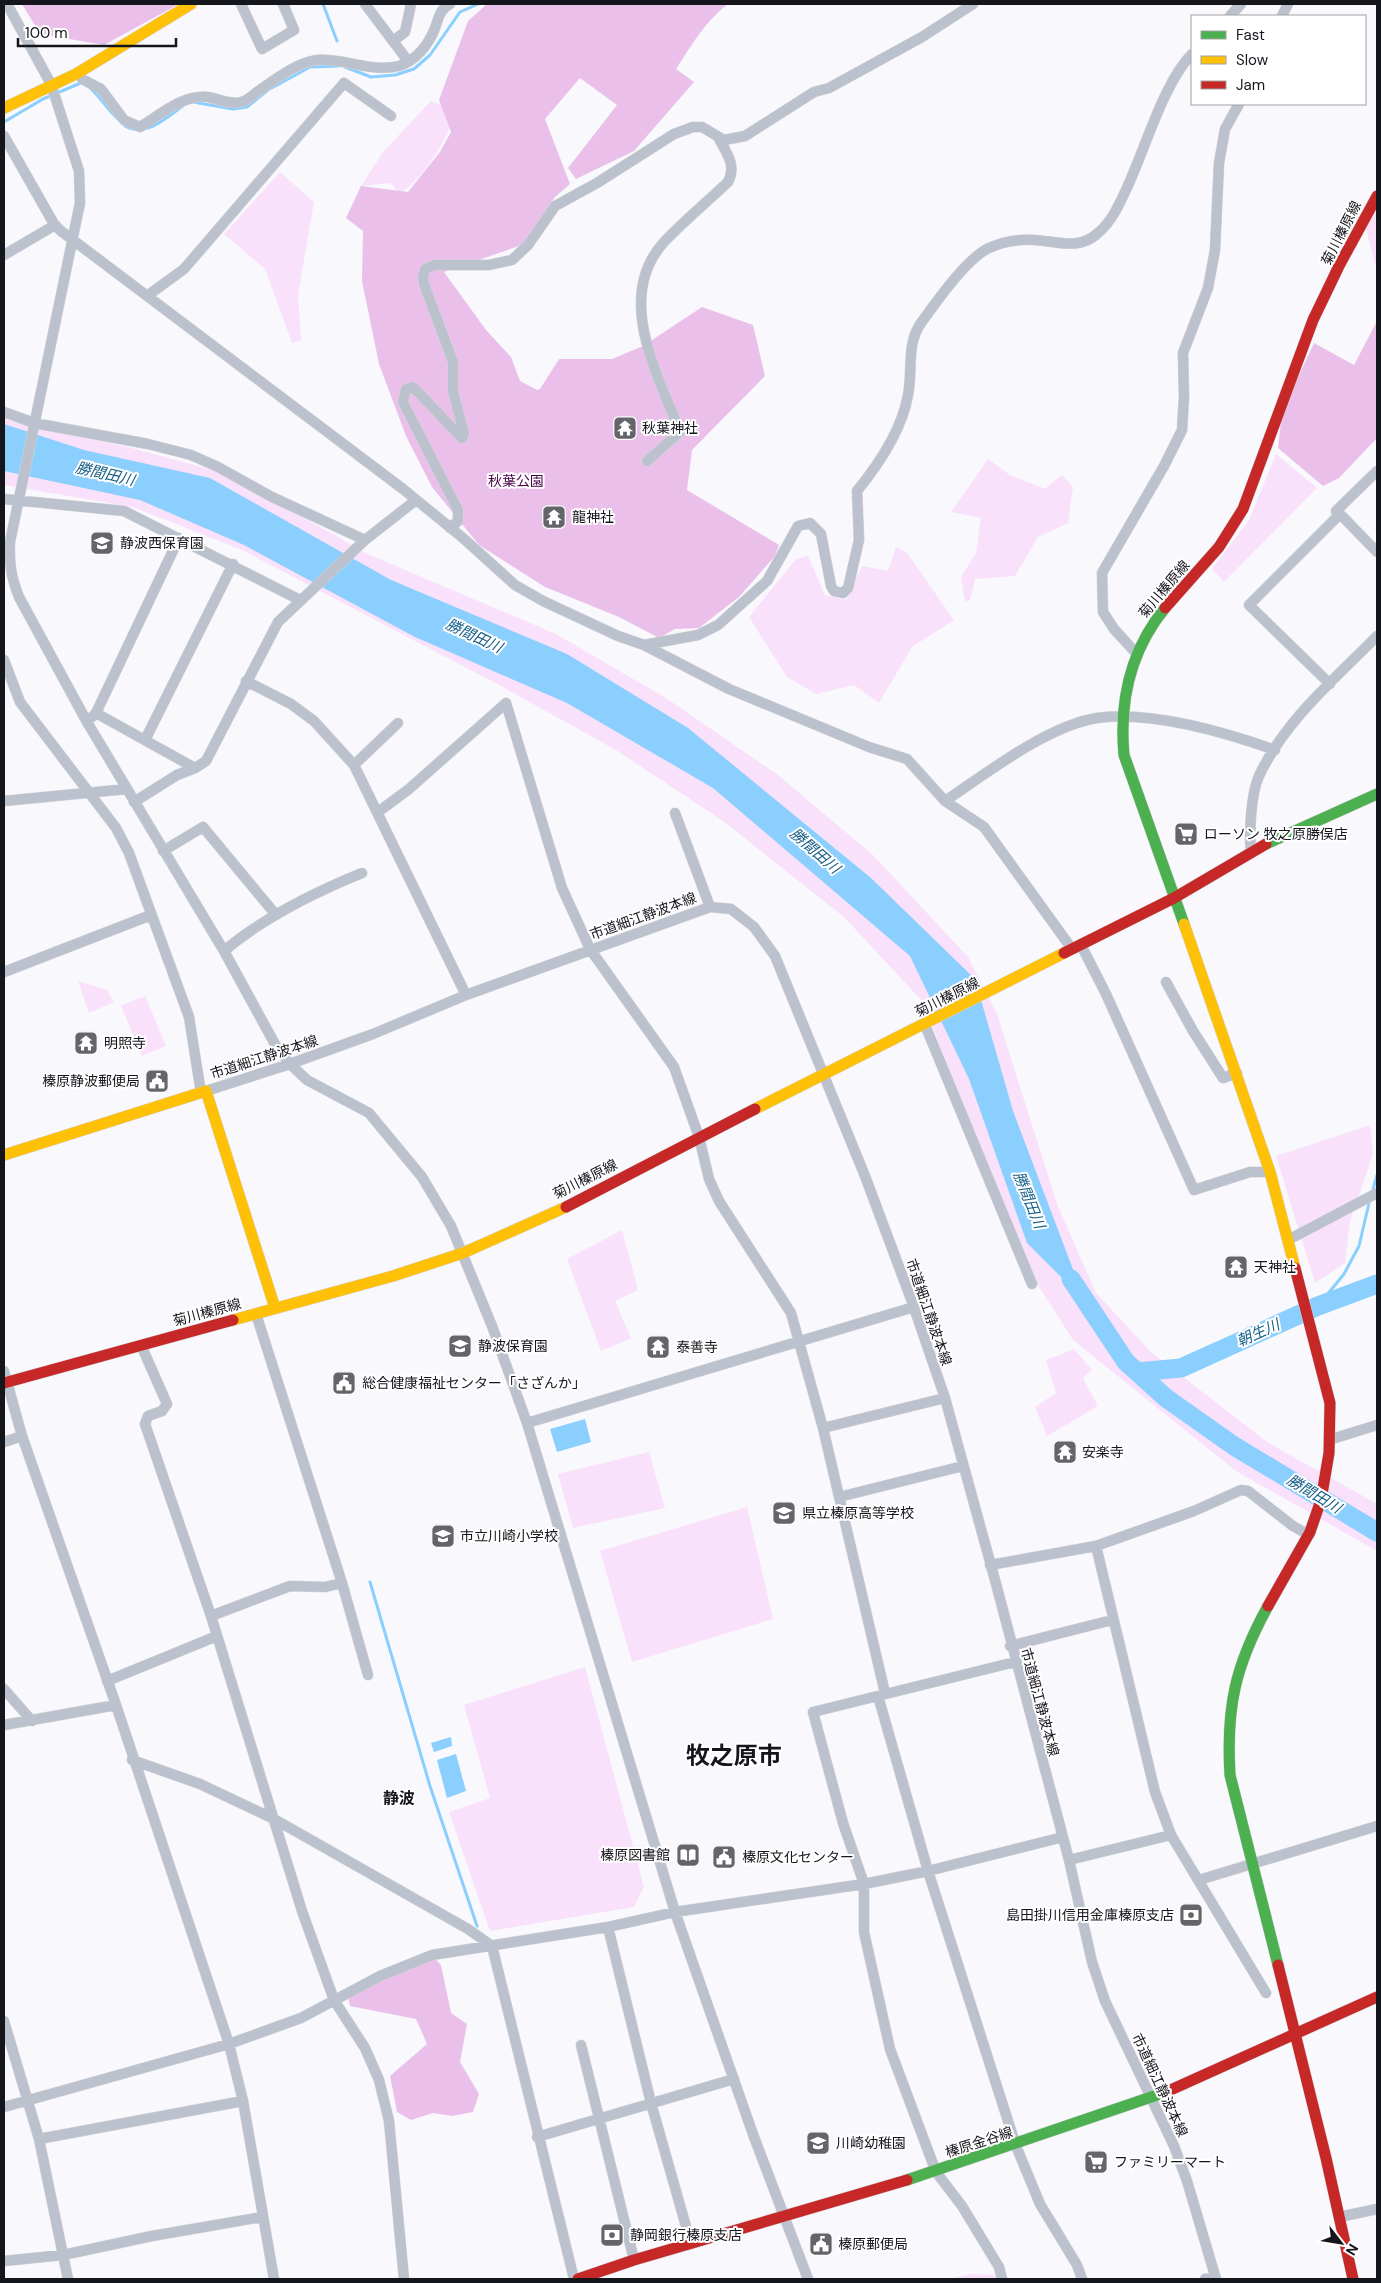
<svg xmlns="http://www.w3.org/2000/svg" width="1381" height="2283" font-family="'DM Sans','Noto Sans JP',sans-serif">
<rect width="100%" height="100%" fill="#f8f8fd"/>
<path fill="#fae1fb" d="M431,101L441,105L451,124C441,149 424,176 402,192L396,190L391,183L361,186L383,152Z
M280,172L314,202L298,295L301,340L292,343L265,269L224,234Z
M1377,209V271L1365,225Z
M4,419L132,448L224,473L370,555L556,634L666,698L778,775L874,856L968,957L997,1014L1057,1204L1096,1293L1151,1352L1267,1442L1377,1504V1551L1236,1471L1073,1340L1025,1265L923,1002L844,917L723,821L616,750L499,685L242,550L133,507L4,485Z
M1276,454L1317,488L1224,582L1212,569L1249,520Z
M988,459L1010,475L1045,489L1062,475L1073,487L1068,523L1038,537L1015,576L975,579L970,600L965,602L961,577L976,553L981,518L951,512Z
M896,547L907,553L954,620L912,647L879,703L854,685L816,694L787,677L749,617L796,559L808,556L825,595L846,600L862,566L888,571Z
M78,981L107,990L114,1002L89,1013Z
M145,996L166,1046L142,1056L121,1006Z
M1370,1125L1373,1154L1350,1221L1345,1263L1315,1283L1276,1156Z
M622,1230L638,1290L615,1301L631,1338L601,1351L567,1259Z
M1074,1349L1092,1370L1083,1378L1098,1406L1047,1436L1035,1407L1056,1393L1046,1360Z
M649,1452L665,1508L573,1528L558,1474Z
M747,1507L773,1619L632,1662L600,1551Z
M585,1667L644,1887L634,1907L490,1931L449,1812L490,1798L464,1705Z
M972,2274L995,2275L996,2279H949Z"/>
<path fill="#eac0ea" d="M22,4H179L104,45L40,34Z
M487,4H728C706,20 691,46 676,69L694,82L634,151L576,179L568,168L617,105L580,78L545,119L570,184L555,197L522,245L444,272L486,330L511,357L520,381L537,390L540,389L559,359H612L643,346L702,307L753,325L765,376L692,450L687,490L779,545L775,556L739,597L699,628L675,629L659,638L619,617L545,587L479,545L432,487L406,436L379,364L362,281L363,231L346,218L361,186L408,192L440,152L451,132L439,100L468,21Z
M1377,321V438L1339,478L1323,486L1278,448L1282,412L1314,343L1354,365Z
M432,1955L441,1965L451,2013L467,2024L460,2062L479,2094L473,2112L452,2116L433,2113L411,2120L397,2112L390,2076L427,2044L416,2019L350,2006L347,1993Z"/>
<path fill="#8acffd" d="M4,424L84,450L210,478L391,580L567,654L688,728L871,878L975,979L1013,1111L1085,1301L1027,1243L969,1079L910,956L713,788L567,703L415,637L244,545L140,500L4,471Z
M585,1419L591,1442L557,1452L550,1429Z
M451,1737L452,1746L434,1752L431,1743Z
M456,1754L466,1791L447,1798L437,1760Z"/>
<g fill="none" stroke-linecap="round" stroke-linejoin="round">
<path stroke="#8acffd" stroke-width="3" d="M323,4L337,41
M345,67L371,77L395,75L414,69L430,55L460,12L478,4
M90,88C101,98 108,110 119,120
M193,102L233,109L247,107L268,90L310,67L339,66
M4,122L43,99L83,82
M125,126C146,138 165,118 183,106
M1372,1193L1377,1175
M1318,1306L1344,1274L1359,1246L1370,1199
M370,1582L430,1786L477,1926"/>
<path stroke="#8acffd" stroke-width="19" d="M1071,1279L1126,1362L1166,1398L1234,1446L1377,1532
M1137,1372L1181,1368L1318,1306L1377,1284"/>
<g stroke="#d5d5d8" stroke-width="11">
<path id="street" d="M7,4L51,84L79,171L80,203L10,542C9,563 11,577 19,597L87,722L224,951L276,1046L290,1064L307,1080L369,1113L422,1177L451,1226L492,1326L527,1423L675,1912L754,2137L808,2279
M241,4L262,49L294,30L283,4
M365,4L408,61
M1230,16L1241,4
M1282,16L1288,4
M393,41L405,32L411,4
M80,72L82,79L101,89L124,120L140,127C160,115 183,94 208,97C219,99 229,105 241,102C247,101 253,95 257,92C273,81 297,62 317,60C344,58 373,73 399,66C416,61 429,44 435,28C439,18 439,10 450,4
M4,136L54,224L61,231L403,489L463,538L515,585L543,601L618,636L644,645L729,689L869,747L907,759L945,801L984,827L1072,949
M4,255L55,225
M147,296L184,269L344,83L391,116
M4,412L34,423L148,444L191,455L218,467L272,497L365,540
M647,461L680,432C658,375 614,297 664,242C684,221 707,202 728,182C737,165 726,152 718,137
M4,499L124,511L300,600
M1340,514L1336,511L1377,471
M450,528L458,521V510L403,402L406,389L413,387L462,438L464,434L453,391V362L424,284L423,277L425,269L434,265H489L512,260L528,245L555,206L597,183L674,134L693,127H702L724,140L745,136L814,92L829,88L922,37L973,4
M644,645L698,635L718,625L767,581L798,526L810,523L821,534L831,586L834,591L843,593L848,588L859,540L857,491C879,464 902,430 908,395C913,370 906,344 921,323C936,302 967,258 989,248C1002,242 1019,239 1034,240C1056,241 1079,251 1098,233C1111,222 1118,207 1125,192C1144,153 1163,83 1192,54
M1136,653L1114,629L1103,612L1102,573L1164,466L1182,430L1184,397L1183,353L1208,288L1215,250L1219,163L1225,129L1239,104
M4,660L20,702L116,828L129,853L189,1017L201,1093
M246,681L291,704L314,721L354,765L466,995
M1330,684L1249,605L1340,514L1377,552
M96,713L179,538
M92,717L96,713L195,768
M145,740L233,564
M354,765L398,723
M4,801L127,789
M945,801C987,773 1047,726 1097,718C1152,711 1224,732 1275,750
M134,802L177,775L195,768L206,761L278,622L365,540L416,500
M378,812L409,789L506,703L562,888L590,949L674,1067L699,1137L709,1179L719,1201L791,1313L823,1428L885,1693
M675,813L710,907
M163,851L203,827L276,915
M1251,851C1249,833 1251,793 1259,776C1285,720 1335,679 1377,636
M1081,945L1106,994L1194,1190L1250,1172H1270
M224,951C264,917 313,893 362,873
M4,972L151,915
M1166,982L1193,1031L1223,1078L1237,1073
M925,1025L1032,1284
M206,1091L287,1065L373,1034L466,995L710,907L731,909L754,927L775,956L865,1176L911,1299L945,1398L995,1580L1069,1860L1092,1962L1105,2001L1174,2146L1187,2181L1216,2279
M1288,1240L1377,1193
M256,1314L342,1583L368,1675
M141,1345L167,1404L162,1411L148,1416L145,1424L211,1616L302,1911L334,2000L365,2048L379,2080L389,2121L404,2279
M4,1371L22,1436L116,1705L229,2044L243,2101L274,2279
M527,1423L914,1307
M823,1428L945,1398
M1332,1439L1377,1425
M4,1442L22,1436
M839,1497L963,1466
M1096,1546L1155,1792L1171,1835L1266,1993
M990,1565L1096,1546L1194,1511L1241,1490L1248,1491L1293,1526L1309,1535
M211,1616L290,1586L325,1587L342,1583
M1010,1646L1112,1620
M107,1681L217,1636
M4,1689L32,1721
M878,1696L928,1871L1016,2146L1040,2204L1077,2265L1082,2279
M4,1725L116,1705
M132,1760L200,1784L274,1819L468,1929L492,1946L574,2279
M1069,1860L1171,1835
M1199,1880L1377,1826
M608,1927L651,2103L691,2244
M4,2021L39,2139L68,2279
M581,2045L634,2260
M4,2107L229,2044L301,2018L380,1976L432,1955L608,1927L675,1912L864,1884L928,1871L1063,1837
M537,2137L734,2079
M39,2139L243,2101
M1339,2217L1377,2209
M4,2261L63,2255L152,2236L262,2217
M1002,2279L999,2267L962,2206L936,2172L890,2049L864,1932V1884L843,1823L813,1712L1015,1662
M1205,2279L1215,2277"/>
</g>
<g stroke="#d5d5d8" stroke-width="12">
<path id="fast" d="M1165,608C1130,651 1119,700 1124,755L1184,924
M1266,844L1377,794
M1268,1606C1235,1666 1226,1707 1230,1775L1278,1965
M907,2180L1166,2092"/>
</g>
<g stroke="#d5d5d8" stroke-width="12">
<path id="slow" d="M4,108L76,74L191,4
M1184,924L1270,1172L1295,1268
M755,1109L1064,953
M4,1155L206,1091L275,1308
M233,1320L393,1276L463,1253L566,1207"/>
</g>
<g stroke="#d5d5d8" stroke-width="12">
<path id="jam" d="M1165,608L1219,547L1243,509L1313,320L1339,266L1377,196
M1064,953L1174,898L1266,844
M566,1207L755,1109
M4,1383L233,1320
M1268,1606L1310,1532L1321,1500L1329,1453L1330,1403L1295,1268
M1278,1965L1326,2158L1353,2279
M1166,2092L1377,1997
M578,2279L634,2260L907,2180"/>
</g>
<use href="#street" stroke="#bcc2cd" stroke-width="10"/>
<use href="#fast" stroke="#4caf50" stroke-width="11"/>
<use href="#slow" stroke="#ffc107" stroke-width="11"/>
<use href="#jam" stroke="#c62828" stroke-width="11"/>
</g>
<defs>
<g id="temple-square" transform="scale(1.25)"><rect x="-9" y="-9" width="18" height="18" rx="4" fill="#64646b" stroke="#fff"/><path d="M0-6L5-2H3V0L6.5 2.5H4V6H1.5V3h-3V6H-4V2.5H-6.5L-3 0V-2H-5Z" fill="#fff"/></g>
<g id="school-square" transform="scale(1.25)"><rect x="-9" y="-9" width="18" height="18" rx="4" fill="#64646b" stroke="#fff"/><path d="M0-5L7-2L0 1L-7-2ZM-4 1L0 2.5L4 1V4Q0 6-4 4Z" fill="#fff"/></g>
<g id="supermarket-square" transform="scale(1.25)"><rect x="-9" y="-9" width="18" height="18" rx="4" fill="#64646b" stroke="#fff"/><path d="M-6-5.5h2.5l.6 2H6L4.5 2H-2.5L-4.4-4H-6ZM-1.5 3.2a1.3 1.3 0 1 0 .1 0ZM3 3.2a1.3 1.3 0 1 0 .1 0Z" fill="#fff"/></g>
<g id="civic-square" transform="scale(1.25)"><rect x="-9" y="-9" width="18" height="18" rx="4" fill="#64646b" stroke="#fff"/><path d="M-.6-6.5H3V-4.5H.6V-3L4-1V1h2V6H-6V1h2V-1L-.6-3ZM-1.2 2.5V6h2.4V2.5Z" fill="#fff"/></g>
<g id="library-square" transform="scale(1.25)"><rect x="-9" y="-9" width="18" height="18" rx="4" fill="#64646b" stroke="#fff"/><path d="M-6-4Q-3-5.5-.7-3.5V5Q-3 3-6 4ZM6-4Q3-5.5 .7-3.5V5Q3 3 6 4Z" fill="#fff"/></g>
<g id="bank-square" transform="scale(1.25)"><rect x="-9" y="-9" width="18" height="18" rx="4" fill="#64646b" stroke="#fff"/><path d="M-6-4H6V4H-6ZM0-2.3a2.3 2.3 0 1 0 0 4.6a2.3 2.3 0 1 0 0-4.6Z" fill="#fff"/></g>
</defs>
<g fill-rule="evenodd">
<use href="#temple-square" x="625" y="428"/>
<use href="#temple-square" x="554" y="517"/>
<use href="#school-square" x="102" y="543"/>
<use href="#supermarket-square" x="1186" y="834"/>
<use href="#temple-square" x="86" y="1043"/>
<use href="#civic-square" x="157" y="1081"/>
<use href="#temple-square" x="1236" y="1267"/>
<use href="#school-square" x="460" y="1346"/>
<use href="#temple-square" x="658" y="1347"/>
<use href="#civic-square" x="344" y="1383"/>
<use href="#temple-square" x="1065" y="1452"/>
<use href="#school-square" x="784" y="1513"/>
<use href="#school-square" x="443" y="1536"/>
<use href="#library-square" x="688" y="1855"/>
<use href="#civic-square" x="724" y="1857"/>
<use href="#bank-square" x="1191" y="1915"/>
<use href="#school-square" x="818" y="2143"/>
<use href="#supermarket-square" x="1096" y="2162"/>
<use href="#bank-square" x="612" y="2235"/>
<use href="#civic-square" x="821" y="2244"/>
</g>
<g text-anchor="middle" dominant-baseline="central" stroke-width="4" stroke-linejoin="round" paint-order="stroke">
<g font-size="14" fill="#15151c" stroke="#fff">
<text transform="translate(1341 233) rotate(-63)">菊川榛原線</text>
<text transform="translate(1164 589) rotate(-50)">菊川榛原線</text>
<text transform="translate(643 916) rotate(-20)">市道細江静波本線</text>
<text transform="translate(947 997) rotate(-27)">菊川榛原線</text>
<text transform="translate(264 1057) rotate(-18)">市道細江静波本線</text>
<text transform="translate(585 1179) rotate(-27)">菊川榛原線</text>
<text transform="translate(207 1312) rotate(-15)">菊川榛原線</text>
<text transform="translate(929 1312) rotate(71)">市道細江静波本線</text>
<text transform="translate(1040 1702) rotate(75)">市道細江静波本線</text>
<text transform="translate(1160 2085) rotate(65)">市道細江静波本線</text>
<text transform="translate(979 2142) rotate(-18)">榛原金谷線</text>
</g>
<g font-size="14" fill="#15151c" stroke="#fff" text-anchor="start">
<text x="642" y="428">秋葉神社</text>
<text x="572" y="517">龍神社</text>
<text x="120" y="543">静波西保育園</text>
<text x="1204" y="834">ローソン 牧之原勝俣店</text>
<text x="104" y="1043">明照寺</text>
<text x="140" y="1081" text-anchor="end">榛原静波郵便局</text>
<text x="1254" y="1267">天神社</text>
<text x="478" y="1346">静波保育園</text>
<text x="676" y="1347">泰善寺</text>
<text x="362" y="1383">総合健康福祉センター「さざんか」</text>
<text x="1082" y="1452">安楽寺</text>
<text x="802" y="1513">県立榛原高等学校</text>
<text x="460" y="1536">市立川崎小学校</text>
<text x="670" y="1855" text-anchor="end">榛原図書館</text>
<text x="742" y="1857">榛原文化センター</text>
<text x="1174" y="1915" text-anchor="end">島田掛川信用金庫榛原支店</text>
<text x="836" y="2143">川崎幼稚園</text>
<text x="1114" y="2162">ファミリーマート</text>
<text x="630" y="2235">静岡銀行榛原支店</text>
<text x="838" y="2244">榛原郵便局</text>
</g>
<g font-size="14" fill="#470248" stroke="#fff">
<text x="516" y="481">秋葉公園</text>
</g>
<g font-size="15" font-style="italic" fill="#155e87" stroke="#fff">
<text transform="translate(105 474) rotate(13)">勝間田川</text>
<text transform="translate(474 636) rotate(25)">勝間田川</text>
<text transform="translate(815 851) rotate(41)">勝間田川</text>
<text transform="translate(1029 1200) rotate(68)">勝間田川</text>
<text transform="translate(1258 1333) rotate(-24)">朝生川</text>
<text transform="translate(1314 1494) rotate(31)">勝間田川</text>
</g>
<g font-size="16" font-weight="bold" fill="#15151c" stroke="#fff">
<text x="399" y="1798">静波</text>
</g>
<g font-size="24" font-weight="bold" fill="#15151c" stroke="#fff">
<text x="734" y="1755">牧之原市</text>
</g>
</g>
<rect width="1381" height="2283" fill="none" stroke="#15151c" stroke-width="10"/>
<rect x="1191" y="15" width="175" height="90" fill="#ffffff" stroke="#a1a1a4"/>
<rect x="1201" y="31" width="25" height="8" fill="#4caf50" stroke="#a1a1a4"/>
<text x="1236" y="40" font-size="15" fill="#15151c">Fast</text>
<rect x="1201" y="56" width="25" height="8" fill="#ffc107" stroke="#a1a1a4"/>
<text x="1236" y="65" font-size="15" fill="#15151c">Slow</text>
<rect x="1201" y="81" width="25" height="8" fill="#c62828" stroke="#a1a1a4"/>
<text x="1236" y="90" font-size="15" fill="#15151c">Jam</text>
<g transform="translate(1341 2243) rotate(121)" stroke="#ffffff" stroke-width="4" paint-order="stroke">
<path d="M0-4L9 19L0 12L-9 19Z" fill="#15151c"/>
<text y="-8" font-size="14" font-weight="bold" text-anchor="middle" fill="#15151c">N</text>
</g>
<path d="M18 38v8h158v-8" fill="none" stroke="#15151c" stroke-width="2.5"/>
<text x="25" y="38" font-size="15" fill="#15151c" stroke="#ffffff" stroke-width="4" paint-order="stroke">100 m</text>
</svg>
